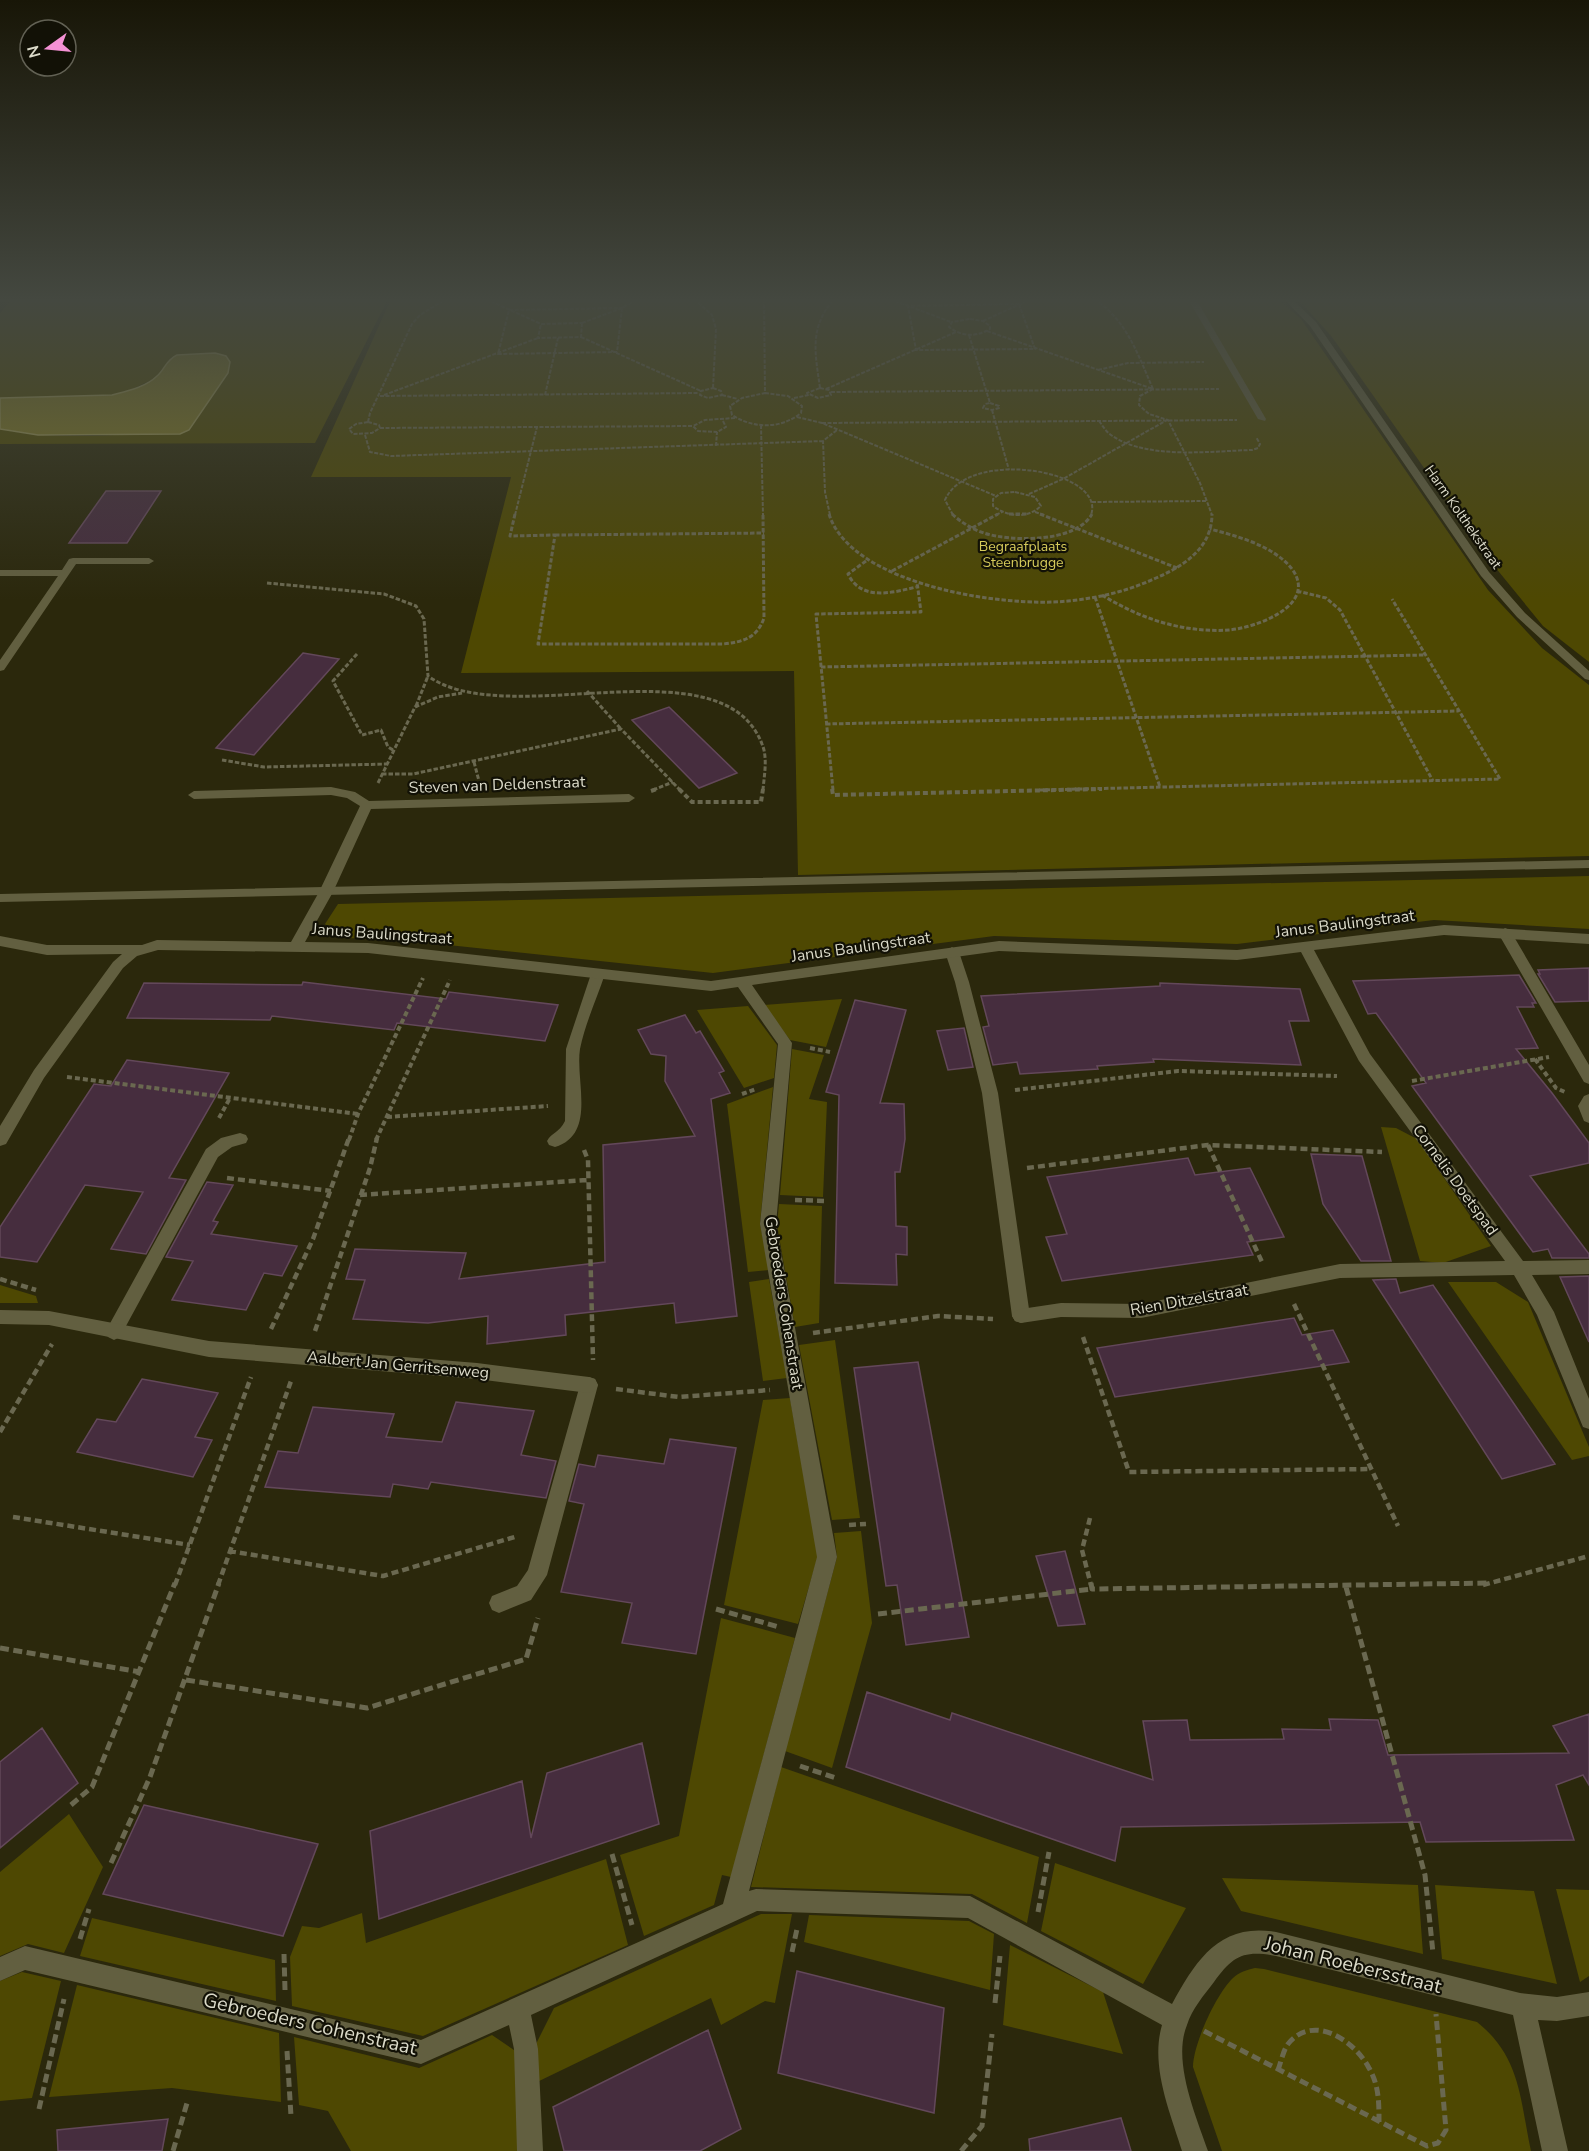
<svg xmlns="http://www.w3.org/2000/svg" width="1589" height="2151" font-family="'Nunito Sans',sans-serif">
<rect width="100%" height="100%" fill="#2b280c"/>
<path fill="#4e4802" d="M10,299H388L315,443L0,444V429C59,442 129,434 189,430L228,373L215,353L177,355L171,358L156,378L130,390L112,395L0,398V313L11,300Z
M391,299H1278L1301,319L1488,590L1542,648L1589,685V856L798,875L794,671L461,673L511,477H311Z
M1298,299H1589V662L1543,626L1486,556L1332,337Z
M1589,876V929L1434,920L1237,944L994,936L713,973L391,939L341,938L325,924L338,904Z
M842,999L826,1047L790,1040L764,1005Z
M748,1006L777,1045L774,1078L744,1088L697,1010Z
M792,1049L824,1055L809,1099L827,1102L823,1197L780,1195Z
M773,1087L760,1224L769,1270L748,1272L727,1104Z
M1381,1127L1396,1128L1417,1139L1491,1246L1443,1263L1420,1261Z
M779,1204L822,1206L819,1323L795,1327L777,1225Z
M769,1279L787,1378L763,1381L749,1282Z
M1448,1282H1496L1528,1302L1589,1447V1456L1572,1460Z
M0,1285L36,1296L38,1303H0Z
M835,1340L860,1518L832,1520L799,1345Z
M790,1398L818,1556L798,1624L724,1605L763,1400Z
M861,1531L872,1623L832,1768L785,1751L837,1557L834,1533Z
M721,1618L795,1638L731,1877L722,1875L714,1905L644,1936L620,1855L679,1836Z
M781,1767L1039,1857L1027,1923L972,1894L751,1887Z
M69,1814L103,1867L64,1953L28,1944L0,1956V1872Z
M606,1859L628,1945L423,2036L292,2006L290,1957L302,1926L319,1928L362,1913L366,1943Z
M1055,1863L1186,1908L1143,1984L1041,1931Z
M1222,1878L1418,1885L1423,1954L1241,1911Z
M1435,1885L1534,1891L1557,1984L1442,1959Z
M1556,1889L1589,1890V1976L1580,1982Z
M761,1914H792L775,2003L765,2001L721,2025L711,1998L535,2083L533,2050L554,2008Z
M809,1915L969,1921L994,1934L990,1990L804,1942Z
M92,1918L275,1960L276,2001L80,1956Z
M1010,1945L1103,1992L1123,2054L1003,2025Z
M1255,1968L1264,1969L1477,2022C1521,2057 1520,2100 1531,2151H1222L1193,2067C1193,2045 1216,1994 1233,1978C1239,1972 1247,1970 1255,1968Z
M22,1972L61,1981L32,2098L0,2101V1981Z
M77,1985L279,2033L281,2102L172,2088L49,2097Z
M492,2035L517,2052L522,2151H351L328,2111L299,2105L294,2037L419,2068Z"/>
<path fill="#817925" stroke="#9c9656" stroke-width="1.5" d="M215,353L226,356L230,362L228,373L189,430L180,434L38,435L0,429V398L112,395C127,391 146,387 157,376C165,369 166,360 177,355Z"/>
<path fill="#462d3e" stroke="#63485a" stroke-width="1.5" d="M106,491H161L127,543H69Z
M303,653L339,659L254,755L216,748Z
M669,707L737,773L699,788L632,720Z
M1589,968V1001L1555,1002L1538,974H1540L1538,970Z
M1519,975L1536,1003H1532L1534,1007H1517L1538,1048L1516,1049L1552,1093L1589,1143V1163L1530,1176L1589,1254V1258H1552L1548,1249L1533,1252L1412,1086L1426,1083L1376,1013L1368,1014L1353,981Z
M303,982L446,999L449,992L558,1005L545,1041L397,1023L394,1030L272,1016L270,1020L127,1018L144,983L302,985Z
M1160,983L1300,989L1309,1021H1289L1301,1065L1153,1059L1154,1062L1097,1066L1098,1069L1020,1074L1017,1062L993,1065L983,1027L989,1026L981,996L1160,986Z
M855,1000L906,1010L880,1103L904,1104L905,1139L900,1172H895L896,1226L907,1227V1255L896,1254L897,1285L835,1283L839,1095L826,1092Z
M685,1015L696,1033L700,1031L724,1071L719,1073L730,1093L711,1099L737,1316L676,1323L674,1303L565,1315L566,1335L487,1344L488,1316L428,1323L353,1319L365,1280L346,1279L355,1249L466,1253L459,1279L605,1262L603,1145L695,1136L665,1081L666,1056L651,1054L638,1030Z
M964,1028L973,1067L948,1070L937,1031Z
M127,1060L229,1073L169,1178L186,1180L146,1254L111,1249L143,1192L85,1185L37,1262L0,1257V1227L94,1084L111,1086Z
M1311,1154L1362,1156L1391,1261H1361L1323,1204Z
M1188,1158L1195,1175L1250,1168L1284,1237L1247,1242L1253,1255L1062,1281L1046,1237L1067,1234L1047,1177Z
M207,1182L233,1185L213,1221L218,1222L211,1234L297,1246L282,1276L264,1273L246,1310L172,1300L193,1261L166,1257Z
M1589,1276V1342L1560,1277Z
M1396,1279L1400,1293L1433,1285L1555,1464L1502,1479L1373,1280Z
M1294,1318L1302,1335L1333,1330L1349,1362L1115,1397L1097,1348Z
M918,1362L969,1637L906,1645L897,1585L886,1586L854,1368Z
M142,1379L218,1393L195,1437L212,1440L193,1477L77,1452L97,1419L116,1422Z
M456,1402L534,1411L521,1455L556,1461L546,1498L431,1482L428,1489L393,1484L390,1497L265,1487L278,1451L298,1453L313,1407L394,1414L386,1437L442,1442Z
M670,1439L736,1448L696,1654L622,1643L632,1603L561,1592L584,1504L569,1501L579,1464L595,1467L598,1455L664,1464Z
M1065,1551L1085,1624L1058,1626L1036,1556Z
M867,1692L950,1720L952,1713L1153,1780L1143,1721L1187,1720L1190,1740L1284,1739L1282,1729L1331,1730L1329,1719L1378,1720L1388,1755L1569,1753L1553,1726L1589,1714V1785L1583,1775L1556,1785L1574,1840L1426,1842L1420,1822L1121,1827L1115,1861L846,1767Z
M42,1728L78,1783L0,1848V1762Z
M642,1743L659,1824L379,1919L370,1831L522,1781L531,1838L547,1773Z
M144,1805L318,1844L283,1936L103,1894Z
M797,1971L944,2008L934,2113L778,2073Z
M708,2030L741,2129L700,2151H564L553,2107Z
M1121,2118L1131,2151H1030L1029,2139Z
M168,2119L162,2151H58L57,2130Z"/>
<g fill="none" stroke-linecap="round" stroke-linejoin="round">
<path stroke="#6a6850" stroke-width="2" stroke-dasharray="4 1.5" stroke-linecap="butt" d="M486,299L541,324
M694,299L712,315L716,329L713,388
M753,299H774
M764,299L765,393
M890,299L951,322
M1019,304L1035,349L916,350L908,306Z
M622,308L617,352L498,354L509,310Z
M970,319L983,321L990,326V329C976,337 962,337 949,327L952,322Z
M983,321L1031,299
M582,323L622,308L638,299
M582,323L581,337L538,338L541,324Z
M987,331L1153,389C1138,355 1127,320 1094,299
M969,335L990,403
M581,337L701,391
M1098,370L1128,363L1204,362
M713,388L721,391L722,395L708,398L700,395L701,391Z
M820,388C815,352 809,328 834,299
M820,388L829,390L831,395L818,398L807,393Z
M826,389L956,332
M1153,389L1140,396L1139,405L1149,414L1168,420L1200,483L1212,515
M831,392L1219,389
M765,393L788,396L802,406L801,413C781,429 754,429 732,415L730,406L742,398Z
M384,395L538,338
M545,395L558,338
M722,395L738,399
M380,396L699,393
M794,398L809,395
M990,403L999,406V408L992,410L983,408L985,404Z
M992,410L1009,470
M797,417L822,423L996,496
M723,421L726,427L717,432L698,431L693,426L705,420L735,418
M1099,421C1103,426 1106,432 1111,435C1146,460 1211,451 1252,450L1258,448L1260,444L1256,437
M368,422L370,413L412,324L420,315L446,299
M368,422L379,425L380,428L372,433L353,434L349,429L356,424Z
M822,423L1237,420
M761,425L763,515
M380,428L693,426
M365,435L370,452L391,456L823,441
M716,446L717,432
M1015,492L1035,497L1041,506C1027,519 1008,517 993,506V499L1001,493Z
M1029,494L1063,479L1167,420
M1092,502L1207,501
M1035,512L1044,515
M515,515L537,427
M830,515L825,492L823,441L837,430
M953,515L945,500C968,447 1107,470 1091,515
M996,515L1002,512"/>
<path stroke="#6a6850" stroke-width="3" stroke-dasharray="4.5 2" stroke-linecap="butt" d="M515,514L510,536L555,535L538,644H723C743,642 757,638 764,618L763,514
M829,514C851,585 1004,608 1068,601C1099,598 1128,591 1156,578C1184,566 1212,548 1212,514
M952,514C962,523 972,529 984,533C1011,542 1076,543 1092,514
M1009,514H1027
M1040,514L1177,568
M555,535L764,533
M866,561L848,574C861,601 892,593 916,587
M892,571L998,514
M267,583L384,594L416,606L424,619L428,676C507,733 722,640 762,744C768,758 764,776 763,790
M1297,591L1326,598L1340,610L1433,781
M1102,595C1141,619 1183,633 1229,630C1254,628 1319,606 1292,569C1274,546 1237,536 1210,529
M1095,597L1160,787
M357,654L333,681L362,735L381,730L388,747L393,750
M821,667L1424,655
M587,691L621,729
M416,706L428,676
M826,724L1458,711
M222,760L264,767L387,764
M474,762L479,781
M382,774H413L621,729L680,790
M378,783L415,707L438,697L462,693
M653,790L673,782
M833,790L816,614L921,612L917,582
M1039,790L1500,779L1392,599"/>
<path stroke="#6a6850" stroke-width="4" stroke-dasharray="5 3" stroke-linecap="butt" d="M679,789L692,802H761L763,789
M832,789L833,795L1102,789
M651,791L657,789
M810,1048L830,1052
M1535,1059L1556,1088L1565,1092
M67,1077L358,1114
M1412,1081L1549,1057
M1015,1090L1178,1071L1337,1076
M742,1094L756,1089
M387,1117L548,1106
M219,1118L230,1098
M349,1140L358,1114L423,978
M376,1140L450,980"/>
<path stroke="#6a6850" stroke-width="4.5" stroke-dasharray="7 4" stroke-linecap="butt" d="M1208,1145L1262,1262
M584,1150L588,1160L593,1360
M1027,1168L1208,1145L1382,1152
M227,1178L331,1191
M360,1195L588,1180
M795,1200L827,1201
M0,1279L36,1290
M1294,1304L1398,1526
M271,1329L313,1239L349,1138
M315,1331L370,1168L377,1138
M813,1333L938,1316L993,1319
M1083,1337L1129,1472L1371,1469
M616,1389L679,1397L770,1390
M0,1432L52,1344
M13,1517L190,1545
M1090,1518L1082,1550L1091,1585
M849,1525L866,1524
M229,1551L383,1576L518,1536
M175,1585L251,1377
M218,1585L291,1381
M1483,1585L1589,1556"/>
<path stroke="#6a6850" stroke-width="5" stroke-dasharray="9 4.5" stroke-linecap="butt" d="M1091,1583L1092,1589L1489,1583
M1346,1587L1425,1875L1433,1953
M716,1609L779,1627
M878,1614L1092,1589
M0,1648L140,1672
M186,1680L367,1708L526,1659L538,1618
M800,1766L836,1778
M71,1805L92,1787L175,1583
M612,1854L632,1925
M111,1863L150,1777L219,1583
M1038,1912L1049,1852
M80,1939L89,1909
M792,1952L797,1929
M284,1954L285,1990
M995,2003L1000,1956
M1204,2031L1427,2146L1438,2143L1446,2130L1436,2014
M287,2051L291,2116
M1278,2070C1281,2062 1283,2051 1288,2044C1313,2013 1354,2040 1369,2068C1379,2085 1379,2103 1379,2122
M39,2109L64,1999
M173,2151L187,2103
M961,2151L982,2126L992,2034"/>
<path fill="#625f40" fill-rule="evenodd" d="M1188,299H1196L1266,419L1265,421L1258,419Z
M1589,860V868L0,902V894Z
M1505,928L1510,930L1589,1065V1084L1584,1082L1498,933Z
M952,947L959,952L969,982L998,1093L1030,1316L1027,1321L1021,1323L1015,1321L1012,1316L982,1093L955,982L945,952Z
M598,969L605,974C597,998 585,1024 580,1049C575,1081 597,1134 555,1147L549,1145L547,1141C552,1132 559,1133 565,1121L566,1049L591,974Z
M1589,1094V1123L1584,1121L1578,1106L1584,1096Z
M240,1133L246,1135L248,1139L246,1143L232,1147L218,1157L120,1337L114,1340L108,1337L105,1332L108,1327L206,1149L221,1138Z
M589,1377L595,1379L598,1385L547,1575L531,1600L499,1613L492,1610L489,1603L492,1596L517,1586L528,1570L580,1385L583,1379Z"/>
<path fill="#625f40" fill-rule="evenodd" d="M1284,299H1292L1316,322L1489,572L1525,613L1589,671V680L1585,679L1517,617L1481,576L1310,326Z
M73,558H149L154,561L149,564H76L4,670L0,671V660L58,576H0V570H62L69,559Z
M331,787L355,792L369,801L629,794L635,798L629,802L371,809L333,892L305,942L368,943L711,981L999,941L1237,950L1444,925L1589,934V944L1444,935L1314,950L1370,1054L1523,1261L1589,1260V1274L1532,1275L1554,1312L1589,1399V1429L1583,1427L1537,1315L1514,1275L1340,1278L1141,1318L1061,1317L1021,1323L1015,1321L1012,1316L1015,1311L1021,1309L1061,1303L1141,1304L1340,1264L1505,1261L1359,1061L1301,952L1237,960L999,951L752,985L792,1043L776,1224L837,1557L749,1891L756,1889L970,1896L1172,2004C1196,1960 1220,1922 1276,1932L1520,1993L1557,1997L1589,1992V2016L1557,2021L1538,2020L1568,2151H1542L1513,2015L1276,1956C1243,1950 1233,1956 1214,1982C1204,1995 1192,2009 1187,2025C1172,2061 1196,2116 1208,2151H1182C1170,2112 1150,2066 1162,2025L968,1918L757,1911L531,2015L538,2049L543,2151H517L514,2049L509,2025L421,2064L25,1970L0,1981V1957L25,1946L421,2040L723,1904L817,1557L760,1224L778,1044L738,987L711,991L368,953L158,950L137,956L123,968L44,1078L6,1144L0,1146V1126L34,1070L113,962L122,954L47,955L0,946V936L47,945H142L157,940L291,942L319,892L360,806L347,798L331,795L194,799L188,795L194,791Z
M0,1310L49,1311L209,1341L477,1363L589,1377L595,1379L598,1385L595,1391L589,1393L477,1379L209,1357L49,1325L0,1324Z"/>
</g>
<linearGradient id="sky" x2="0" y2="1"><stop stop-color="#181607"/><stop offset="0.5" stop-color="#444840"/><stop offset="1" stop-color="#444840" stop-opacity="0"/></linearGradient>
<rect width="1589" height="600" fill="url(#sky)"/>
<g text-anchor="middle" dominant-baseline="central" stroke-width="4.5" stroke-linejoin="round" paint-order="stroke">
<g font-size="14" fill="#dbdac9" stroke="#121106">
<text transform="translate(1463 517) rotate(55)">Harm Kolthekstraat</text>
</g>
<g font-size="14" fill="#d5ca5a" stroke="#121106">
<text x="1023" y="546">Begraafplaats<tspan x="1023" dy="16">Steenbrugge</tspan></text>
</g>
<g font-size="16" fill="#dbdac9" stroke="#121106">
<text transform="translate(497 785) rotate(-2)">Steven van Deldenstraat</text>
<text transform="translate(1345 924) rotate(-7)">Janus Baulingstraat</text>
<text transform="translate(382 934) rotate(4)">Janus Baulingstraat</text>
<text transform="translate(861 947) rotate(-8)">Janus Baulingstraat</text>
<text transform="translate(1455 1180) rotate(54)">Cornelis Doetspad</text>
<text transform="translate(1189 1300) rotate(-10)">Rien Ditzelstraat</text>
<text transform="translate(784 1303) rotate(81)">Gebroeders Cohenstraat</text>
<text transform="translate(398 1365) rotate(5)">Aalbert Jan Gerritsenweg</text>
</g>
<g font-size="20" fill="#dbdac9" stroke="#121106">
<text transform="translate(1353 1965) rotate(14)">Johan Roebersstraat</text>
<text transform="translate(310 2024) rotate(13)">Gebroeders Cohenstraat</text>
</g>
</g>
<g transform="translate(48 48) rotate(255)"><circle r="28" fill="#121106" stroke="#626154" stroke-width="1.5"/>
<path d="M0-4.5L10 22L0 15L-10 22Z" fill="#f491d4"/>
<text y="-9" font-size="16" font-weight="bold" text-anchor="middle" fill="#dbdac9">N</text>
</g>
</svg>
